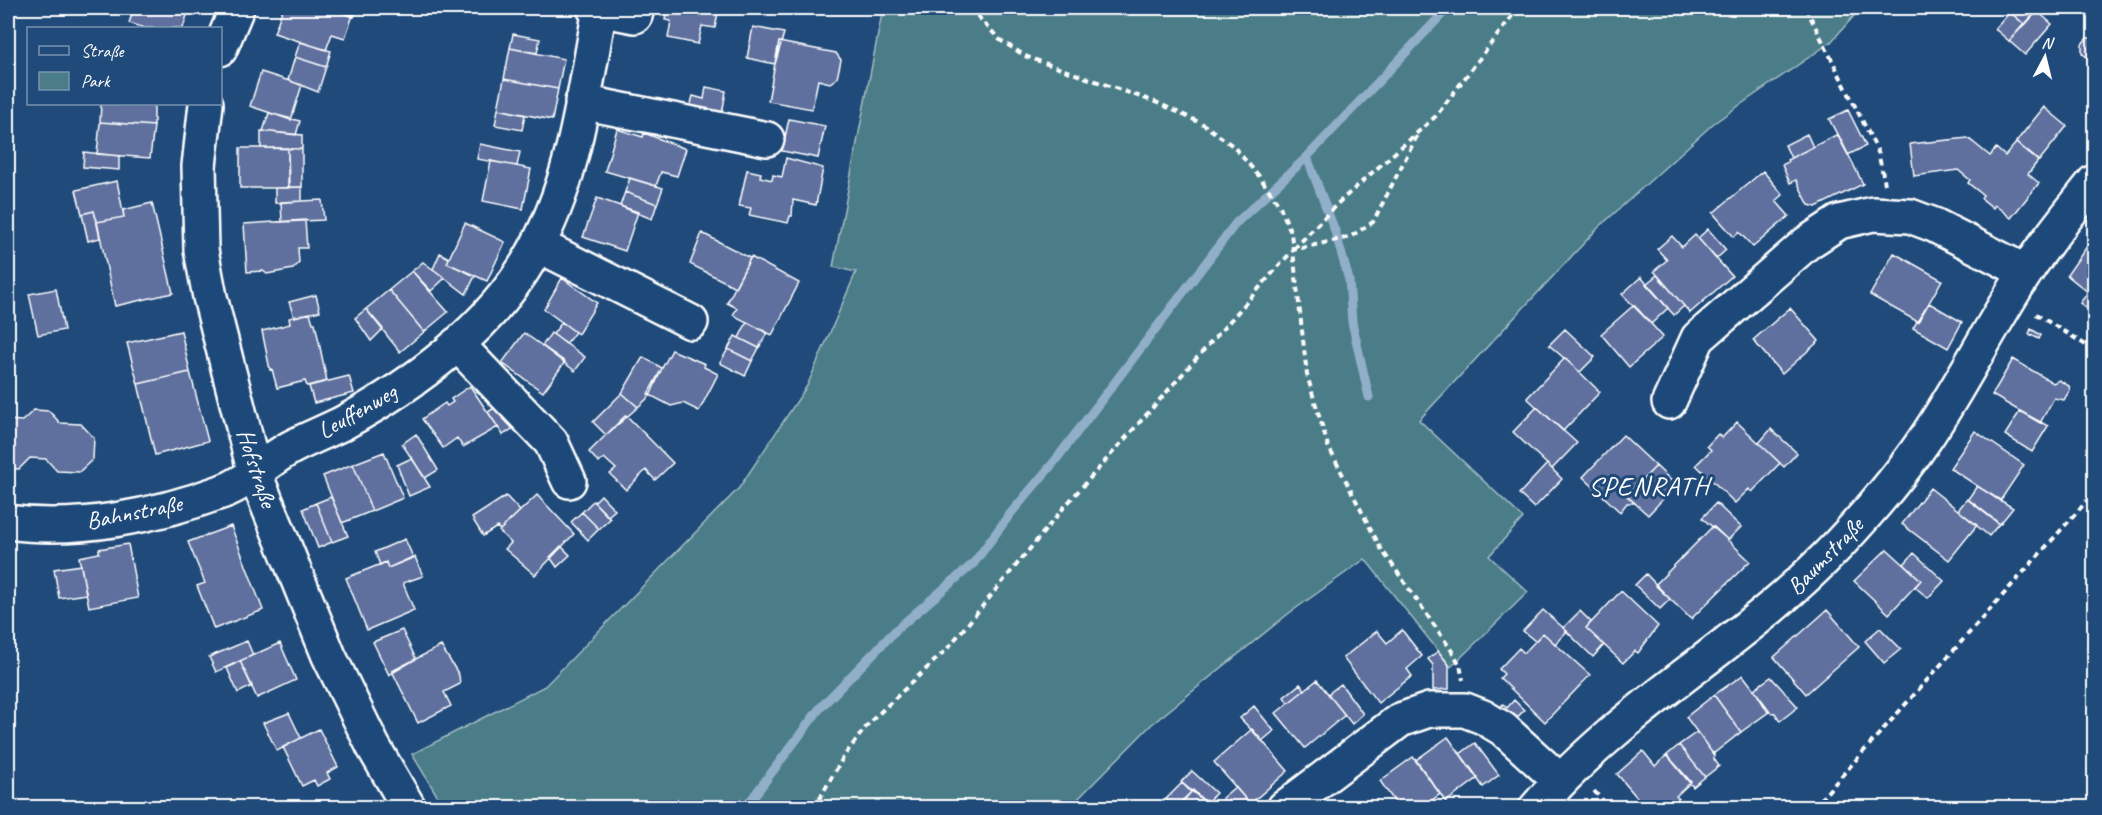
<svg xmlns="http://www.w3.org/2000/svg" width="2102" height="815" font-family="Caveat,sans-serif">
<rect width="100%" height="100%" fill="#1f4a7a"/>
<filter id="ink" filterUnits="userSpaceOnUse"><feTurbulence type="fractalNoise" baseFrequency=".0167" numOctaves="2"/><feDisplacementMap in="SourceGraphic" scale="12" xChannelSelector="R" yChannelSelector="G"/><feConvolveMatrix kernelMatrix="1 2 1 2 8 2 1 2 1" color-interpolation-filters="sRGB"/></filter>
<g filter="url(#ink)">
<path fill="#4b7d88" stroke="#a5bec4" stroke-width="1.5" d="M883,8H1861L1831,42L1714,123L1598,228L1419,420L1523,518L1489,556L1528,592L1451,667L1365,559L1288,614L1151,725L1070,807H444L412,754L545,686L739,488L807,386L856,272L833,267Z"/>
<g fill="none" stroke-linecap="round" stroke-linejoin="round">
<path stroke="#92afca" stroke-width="9" d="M1307,157L1335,231L1349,280L1352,322L1369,397
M745,808L820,708L897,629L973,564L1011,513L1055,461L1236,223L1307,157L1448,8"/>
</g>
<path fill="#5e709f" stroke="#fff" stroke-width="1.5" d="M134,8H185L189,9L183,28H145L129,23Z
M283,8H329L353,15L345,38L332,34L326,50L274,33Z
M329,8H358L354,17Z
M667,8H719L715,28L702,26L698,44L668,38L671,21L665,20Z
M2005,8H2040L2025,25Z
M2037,11L2052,24L2025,55L2009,41Z
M2010,12L2024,24L2009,41L1995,29Z
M753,27L784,33L775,64L747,58Z
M513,34L540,39L537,53L510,48Z
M2087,38H2094V64L2082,53V44Z
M300,42L331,51L326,67L295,57Z
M779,42L836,53L841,60L837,78L830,83L818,80L812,109L768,101Z
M510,48L564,59L558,89L504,79Z
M295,57L326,67L318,92L288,80Z
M261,72L302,85L291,120L250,106Z
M504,79L558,89L552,120L498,109Z
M706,87L726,91L722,114L690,107L693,96L704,99Z
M101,104H154V126L100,122Z
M2044,107L2067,126L2039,161L2016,142Z
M498,109L525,115L522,130L495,125Z
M1848,110L1866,146L1848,155L1829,119Z
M269,113L300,121L296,135L263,131Z
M789,119L825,126L818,158L782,151Z
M100,122L154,126L150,158L97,154Z
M617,129L643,137L644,133L686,149L677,176L661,172L656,186L605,171Z
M261,131L302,135V149L261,148Z
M1807,134L1813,147L1791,158L1785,145Z
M1838,134L1863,184L1816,207L1809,205L1796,180L1790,183L1782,165L1788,162L1787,160Z
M1968,138L1990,156L1996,148L2005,156L2016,143L2038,161L2028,174L2039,183L2011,218L1995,205L1993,208L1981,198L1983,195L1968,183L1970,180L1958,170L1914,176L1910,144Z
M480,144L520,152L517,166L477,159Z
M240,148H288V188H240Z
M288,149H302V187H289Z
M84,152L119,156V170L83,167Z
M786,158L823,168L816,205L793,200L792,216H790L788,223L749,215L751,208L739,206L747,170L761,173L760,177L772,180L773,175L782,177Z
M491,161L531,169L523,209L483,201Z
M1763,171L1783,195L1776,201L1789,216L1753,247L1739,232L1734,237L1713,213Z
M630,178L663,188L657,204L625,192Z
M117,181L124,217L97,222L94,211L82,214L76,190Z
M302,187V201L275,203V188Z
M625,192L657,204L652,219L620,206Z
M597,198L638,212L625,251L583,237Z
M322,200L324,220L282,222L281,202Z
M152,203L173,293L115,306L97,222L124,217L123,210Z
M94,211L100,238L88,241L82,214Z
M305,220L307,248H298L299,263L293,269L267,274L263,271L247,272L244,224Z
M465,223L505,242L487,281L447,263Z
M1708,229L1726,250L1716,259L1698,238Z
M702,233L750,258L735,287L690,264Z
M1695,235L1732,276L1690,313L1654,271L1667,260L1657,249L1672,236L1682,247Z
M2090,242H2094V297L2067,275Z
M440,253L449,258L447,263L475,276L466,294L433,269Z
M1894,253L1942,280L1918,322L1870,295Z
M751,257L799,283L772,335L733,315L737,308L727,303Z
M423,262L445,278L431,291L412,271Z
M412,271L448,312L424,332L389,290Z
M1657,275L1684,306L1674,315L1646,284Z
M1641,277L1668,308L1651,324L1622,294Z
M562,278L597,303L578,334L544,309Z
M56,289L64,330L38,335L29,294Z
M389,290L424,332L400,352L366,309Z
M2088,292L2094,297V314L2080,303Z
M316,295L320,311L294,317L289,302Z
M1929,303L1962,322L1948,348L1913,328Z
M1634,305L1663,337L1629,367L1601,334Z
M1790,308L1819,341L1782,374L1753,340Z
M366,309L383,329L371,341L355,318Z
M310,313L313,323H315L327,381L307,386L305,381L277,388L272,369L270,370L262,331L290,324L289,318Z
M562,322L575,332L566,344L553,334Z
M747,322L767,333L759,348L739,338Z
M1565,329L1595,357L1580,372L1549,345Z
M2031,329L2041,335L2039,339L2029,334Z
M181,331L190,372L138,384L127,343Z
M524,333L565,362L543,392L502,363Z
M551,333L585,357L575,371L542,346Z
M735,336L759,348L752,361L728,349Z
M728,349L752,361L745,376L720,363Z
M672,350L705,364L704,367L718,374L699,411L683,403L671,406L648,394Z
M643,357L662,368L650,396L638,407L622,393Z
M1565,358L1600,392L1563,431L1527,398Z
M2013,359L2053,383L2059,380L2069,386L2070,390L2064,400L2054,398L2040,423L1992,395Z
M190,372L208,441L155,455L138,384Z
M349,376L354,393L314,403L309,386Z
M470,386L498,427L463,447L457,438L443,448L422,419L445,403L447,406L453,402L451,399Z
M622,393L638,407L606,435L593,422Z
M499,405L515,427L503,435L488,412Z
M1537,407L1577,443L1552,469L1513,432Z
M34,410L49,411L60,423L81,424L94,438L93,459L79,472L57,471L46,459L30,458L19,469L8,468V420L22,421Z
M2020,411L2048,426L2032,452L2005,435Z
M626,415L673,463L655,480L646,470L626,490L610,474L616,469L604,458L599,463L589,452Z
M1737,422L1780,463L1752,492L1749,489L1735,503L1696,465L1711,450L1707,446L1718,434L1722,438Z
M1771,429L1797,453L1784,467L1759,443Z
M1975,431L2024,465L2000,501L1950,468Z
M416,434L438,470L425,478L402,444Z
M1623,435L1656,466L1627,496L1635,503H1627L1620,512L1583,477Z
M384,452L403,498L372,511L353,464Z
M412,458L430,487L409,496L397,465Z
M353,464L372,511L342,523L323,476Z
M1547,464L1562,479L1534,508L1519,494Z
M1656,466L1676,485L1648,515L1627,496Z
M1977,486L2013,508L2000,524L1968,499Z
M1930,488L1977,525L1949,560L1902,524Z
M537,495L574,534L535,575L505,549L511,543L499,531Z
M601,495L615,510L608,516L594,502Z
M506,496L520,511L500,530L497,527L483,536L472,518Z
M331,497L348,536L332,542L316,503Z
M1967,499L1999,524L1989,536L1958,510Z
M593,501L610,519L599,529L582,512Z
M316,503L332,542L318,548L303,509Z
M1716,503L1741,527L1728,540L1702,518Z
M582,512L599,529L588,540L571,522Z
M231,526L263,610L214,629L197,586L205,583L188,542Z
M1713,526L1750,561L1691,619L1655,585Z
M405,539L413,557L388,568L386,562L380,565L375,552Z
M128,544L138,598L89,607L79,557L99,553V549Z
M561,546L570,555L557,567L550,557Z
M1887,549L1921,580L1889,614L1854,581Z
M1914,553L1944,581L1928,598L1915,587L1921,580L1904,564Z
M415,557L423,576L403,583L414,610L367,630L346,578L386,562L388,568Z
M81,565L86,594L59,598L54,569Z
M1646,574L1670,599L1660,609L1635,585Z
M1621,591L1658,626L1638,653L1635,651L1623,663L1586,628Z
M1543,610L1567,631L1555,644L1543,633L1535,641L1523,631Z
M1827,610L1859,647L1806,694L1774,657Z
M1580,611L1591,622L1586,628L1604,645L1593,657L1563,628Z
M1880,628L1901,649L1884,663L1865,641Z
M402,630L416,659L389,675L373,642Z
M1402,630L1422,656L1407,669L1412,676L1378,703L1343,658L1377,631L1387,643Z
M1543,633L1590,675L1545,722L1500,678L1504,674L1499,669L1519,648L1524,653Z
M247,641L253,655L216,672L209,657Z
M280,643L296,680L257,698L240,661Z
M441,646L459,675L460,684L444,692L451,706L418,723L392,671Z
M1438,651L1449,665V689L1433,690V665L1428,659Z
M240,661L252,686L238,693L227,668Z
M1743,675L1770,711L1741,732L1714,695Z
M1771,677L1798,707L1780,721L1775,713L1768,712L1754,689Z
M1317,680L1345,715L1305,748L1276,713Z
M1300,684L1305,690L1288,703L1284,697Z
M1341,684L1363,714L1352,724L1328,694Z
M1714,695L1741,732L1713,754L1686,717Z
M1514,700L1524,710L1514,721L1498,710L1503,704L1507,708Z
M1254,706L1274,731L1262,741L1240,718Z
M289,713L301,738L277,751L263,723Z
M319,729L338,767L327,773L330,779L317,786L314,780L302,786L283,747Z
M1252,729L1288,771L1250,804L1214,762Z
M1697,732L1713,754L1714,752V759L1719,766L1705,777L1679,745Z
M1448,737L1478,778L1446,802L1416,760Z
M1475,743L1499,775L1483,787L1460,754Z
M1679,745L1705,777L1693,787L1667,755Z
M1643,751L1655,766L1667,755L1691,782L1676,796L1679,799L1669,808H1646L1617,774Z
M1413,757L1440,794L1422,808H1399L1380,781Z
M1192,771L1216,793L1206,803L1181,782Z
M1182,783L1191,792L1175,808L1166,799Z
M1235,787L1250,804L1254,807L1231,808L1222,798Z
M1193,790L1211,808H1177Z"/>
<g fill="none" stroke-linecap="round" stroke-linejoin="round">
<g stroke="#fff" stroke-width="38">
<path id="minor" d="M594,8L635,16L637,8
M220,49L237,8
M582,102L767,139
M206,104L199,166L201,250L210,297L255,474L329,656L373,746L409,808
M538,245L691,322
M457,344L551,442L569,481
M1669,402L1698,338L1807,243L1839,222L1873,214L1910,216L1934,225L2026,272
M8,522C78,532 155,516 221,492C248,483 266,461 290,448C307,439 325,432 343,423C415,384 490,328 531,257C575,182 584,93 600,9
M1284,808L1400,720L1429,710H1465L1483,717L1503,729L1559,780
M1536,808C1625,704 1746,643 1839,544C1870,511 1900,476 1925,439C1962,385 1990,326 2026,272C2046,241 2071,211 2094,182"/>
</g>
<path stroke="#fff" stroke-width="4" stroke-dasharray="6 4.5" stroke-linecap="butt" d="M970,8L1000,40L1027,57L1158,103L1203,124L1233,146L1259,176L1280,206L1291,233L1307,375L1328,446L1380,547L1450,648L1460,665L1463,680
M1806,8L1878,152L1885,184
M1294,249L1337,204L1436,116L1518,8
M2036,314L2094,350
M1594,791L1610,808
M814,808L844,756L869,723L947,649L1066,505L1293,250L1350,237L1373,222L1418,134
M1813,808L2094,493"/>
<use href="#minor" stroke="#1f4a7a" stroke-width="33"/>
</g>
</g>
<g text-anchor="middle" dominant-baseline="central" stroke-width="6" stroke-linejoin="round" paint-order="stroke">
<g font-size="24" fill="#fff" stroke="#1f4a7a">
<text transform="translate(357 411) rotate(-30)">Leuffenweg</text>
<text transform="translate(257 468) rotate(72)">Hofstraße</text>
<text transform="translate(134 512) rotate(-11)">Bahnstraße</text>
<text transform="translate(1825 556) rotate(-46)">Baumstraße</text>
</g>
<g font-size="27" letter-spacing="1.5" fill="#fff" stroke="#1f4a7a">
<text x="1649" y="486">SPENRATH</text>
</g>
</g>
<rect width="2102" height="815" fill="none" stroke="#1f4a7a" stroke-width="30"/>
<rect x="15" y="15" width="2072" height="785" fill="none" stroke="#fff" stroke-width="2" filter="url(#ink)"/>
<rect x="27" y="27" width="195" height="78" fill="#1f4a7a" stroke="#7992af" stroke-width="1.5"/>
<rect x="39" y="46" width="30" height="9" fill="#1f4a7a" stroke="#7992af" stroke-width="1.5"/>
<text x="81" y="57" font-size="18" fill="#ffffff">Straße</text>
<rect x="39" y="72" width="30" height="18" fill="#4b7d88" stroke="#7992af" stroke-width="1.5"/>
<text x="81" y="87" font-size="18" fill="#ffffff">Park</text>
<g transform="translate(2045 57) rotate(7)" stroke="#1f4a7a" stroke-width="4.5" paint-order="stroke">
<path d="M0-4.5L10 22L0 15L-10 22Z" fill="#ffffff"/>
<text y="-9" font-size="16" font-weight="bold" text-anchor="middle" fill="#ffffff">N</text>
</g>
</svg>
